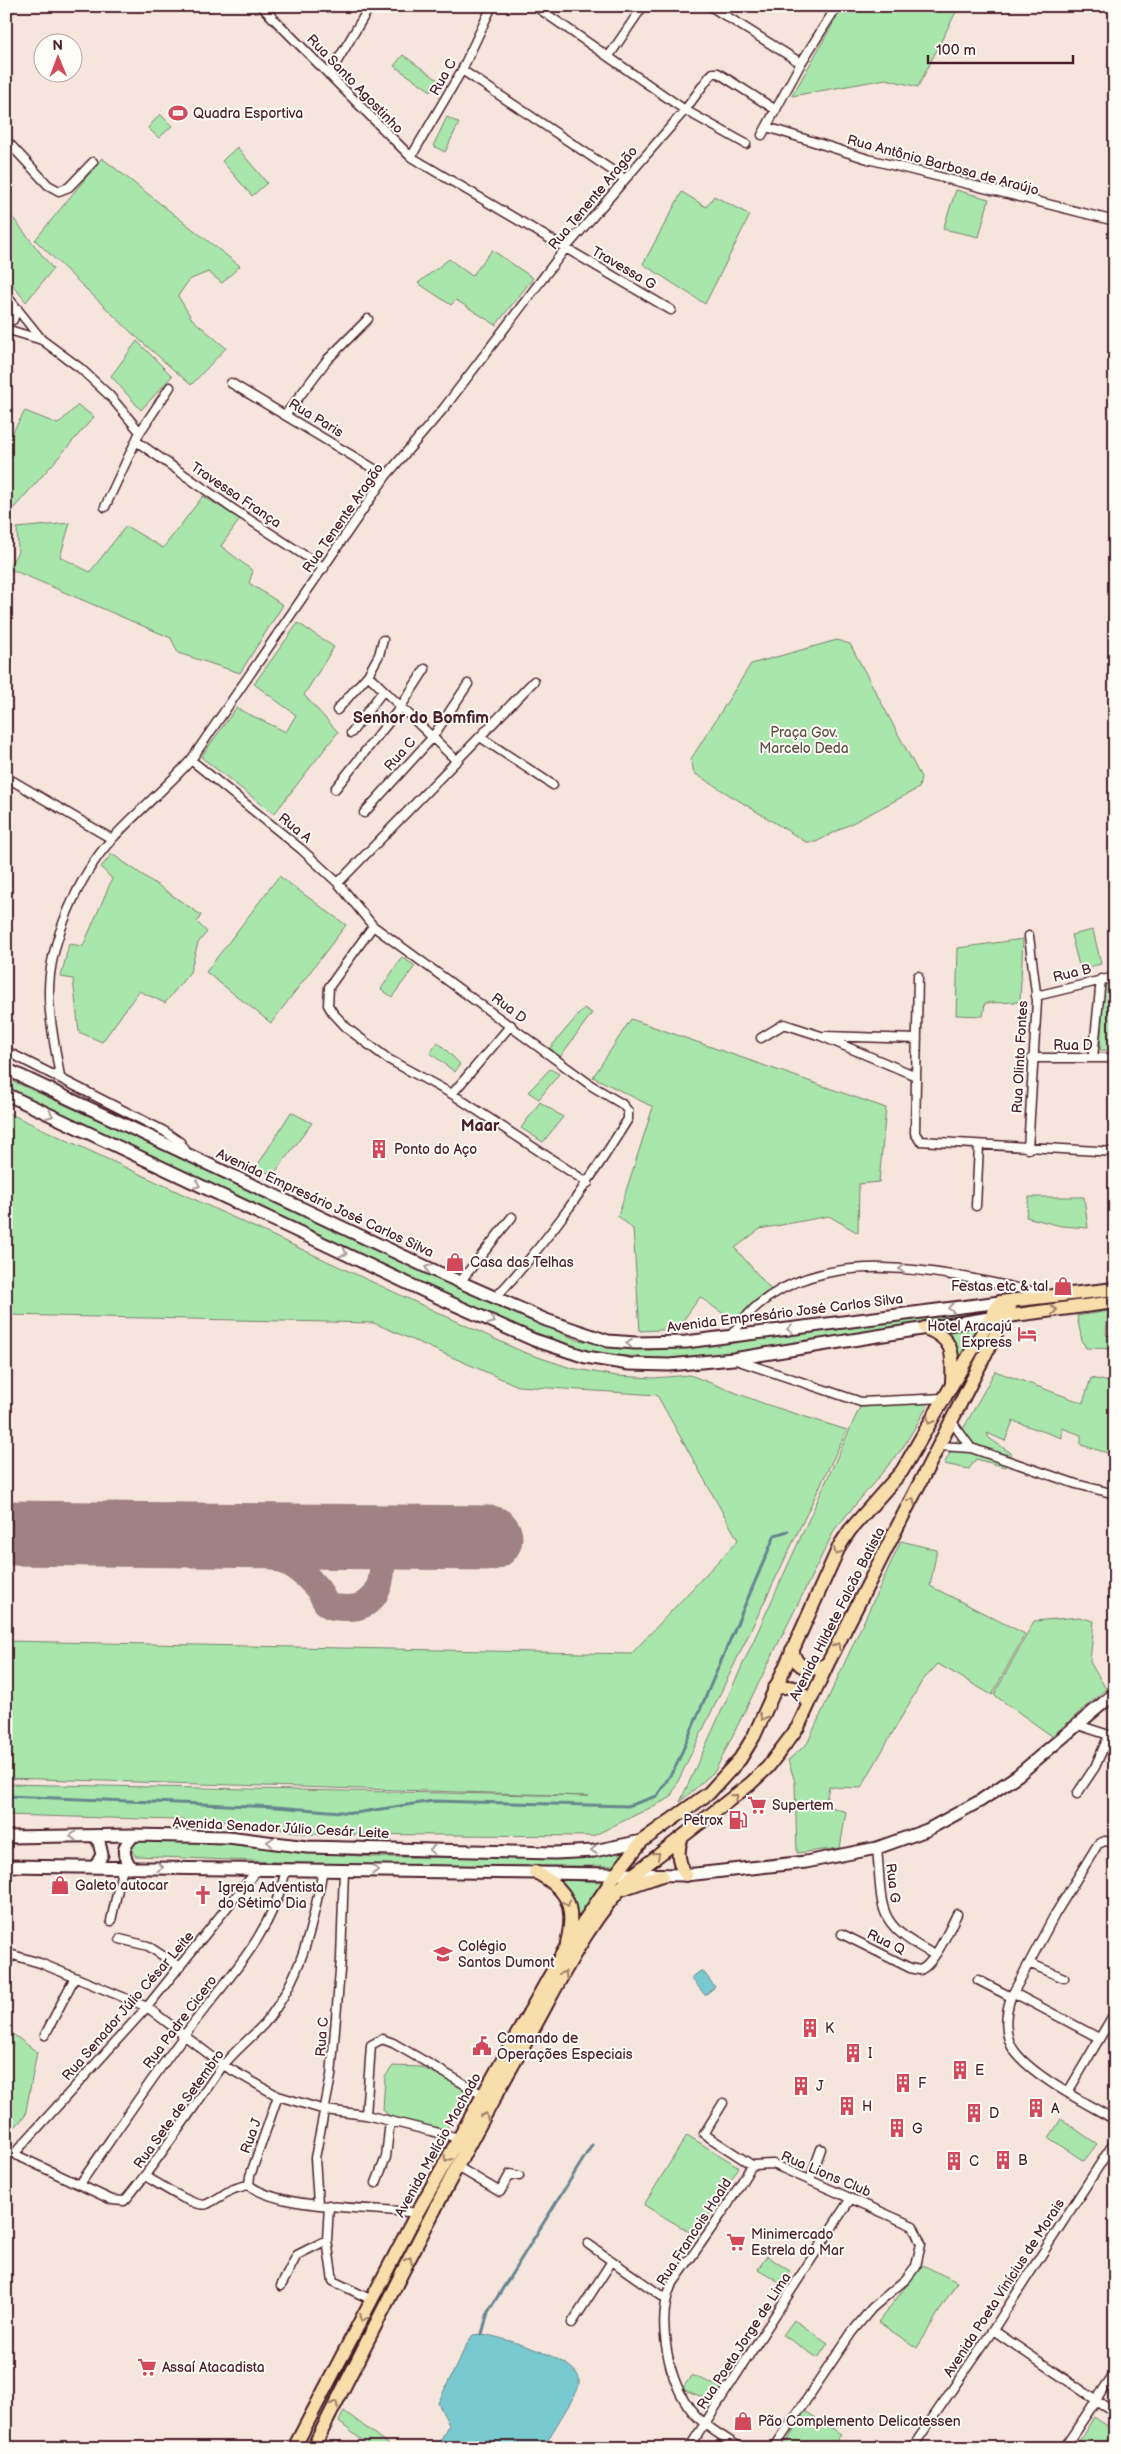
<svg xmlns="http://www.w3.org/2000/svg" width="1121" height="2454" font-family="'Balsamiq Sans',sans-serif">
<rect width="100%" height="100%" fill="#f6e5dd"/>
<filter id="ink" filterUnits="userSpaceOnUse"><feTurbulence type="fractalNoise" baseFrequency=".02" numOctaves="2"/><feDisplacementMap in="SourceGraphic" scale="10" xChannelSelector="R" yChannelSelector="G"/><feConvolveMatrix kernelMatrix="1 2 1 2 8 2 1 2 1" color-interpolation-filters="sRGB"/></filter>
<g filter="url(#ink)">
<path fill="#a8e6ac" stroke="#79826c" d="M843,6H959L918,87L886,79L792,96Z
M403,55L438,80L431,91L394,66Z
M160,114L172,126L159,138L148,128Z
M447,117L459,123L445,152L433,146Z
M237,147L267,183L252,196L222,161Z
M102,158L240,266L222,283L208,272L189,280L178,296L192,319L226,348L191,385L133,334L35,240Z
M956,190L989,199L979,237L943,229Z
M682,192L706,207L714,196L750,215L705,304L643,264Z
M6,209L53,269L26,302L6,276Z
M492,250L533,278L496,325L456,300L451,305L418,283L449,259L472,276Z
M137,341L172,376L141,410L111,376Z
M78,405L94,417L6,517V443L25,411L58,424Z
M203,496L240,519L221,546L253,571L249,583L283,605L240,673L178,653L171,638L8,568L18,552L17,528L70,523L60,557L90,572L126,526L163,548Z
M298,623L334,647L304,695L338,732L274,814L201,757L236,708L286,732L296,715L254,684Z
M837,640L850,644L921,777L919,788L816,842H806L694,773L691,759L751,664Z
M112,854L201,915L197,922L207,932L198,943L190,972L165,1003L139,991L102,1042L79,1032L73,979L61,977L69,944L83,946L112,879L101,867Z
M279,876L346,925L271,1023L206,972Z
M1093,930L1101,964L1080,969L1071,935Z
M1023,939L1020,1002L985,1003L983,1016L956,1015L958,948Z
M402,957L415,966L392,997L381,989Z
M1115,979V1051L1100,1050L1104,980Z
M584,1008L592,1013L560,1057L550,1048Z
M631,1019L886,1108L879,1182L859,1184L858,1233L829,1216L760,1229L735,1248L772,1291L732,1320L700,1297L677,1329L640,1331L633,1229L618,1216L653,1107L593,1077Z
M438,1042L460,1064L455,1072L430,1053Z
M550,1069L559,1074L539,1099L528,1092Z
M6,1078L577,1340L648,1350L844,1329L987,1309L988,1315L726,1354L669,1360L585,1352L481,1311L6,1088Z
M540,1102L563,1117L543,1142L521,1128Z
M6,1112L523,1352L571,1368L617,1376L654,1378L690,1375L765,1404L847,1430L670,1798L593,1836L306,1834L243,1822L6,1815V1784L589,1796L6,1778V1641L631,1654L738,1540L657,1395L518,1386L374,1323L6,1315Z
M291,1112L312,1123L273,1175L256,1168Z
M1029,1197H1084L1088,1228L1061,1226L1026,1217Z
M1108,1311L1106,1335L1115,1336V1349L1086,1348L1082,1341L1077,1316Z
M981,1326L956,1367L946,1333Z
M995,1371L1083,1403L1091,1378L1115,1383V1462L1111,1461V1454L1081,1445V1435L1062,1428V1438L1013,1421L1005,1441L987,1433L989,1438L1011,1453L1005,1467L976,1459L969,1469L944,1464Z
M930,1402L902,1449L835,1529L715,1771L680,1802L860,1407Z
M901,1541L937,1550L930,1586L1025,1634L992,1695L938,1664L922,1681L861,1788L829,1787L825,1805L846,1812L840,1848L797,1853L795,1782L788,1760L807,1744Z
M1079,1617L1094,1621L1090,1662L1106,1689L1052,1736L994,1695L1034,1621Z
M139,1840L241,1842L301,1852L374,1857L566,1858L628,1851L615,1866H369L136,1856L132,1852L133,1847Z
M562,1880L606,1882L575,1930C577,1910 572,1897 562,1880Z
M6,2029L37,2052L25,2116L6,2137Z
M393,2066L421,2067L470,2089L445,2131L390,2116L383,2110L385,2077Z
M1061,2119L1097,2144L1084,2161L1049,2138Z
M687,2135L739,2167L696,2236L644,2205Z
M767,2256L790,2271L781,2283L758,2269Z
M923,2265L957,2282L917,2348L878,2322Z
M794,2320L828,2343L818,2358L783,2335Z
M692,2375L722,2388L713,2401L682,2389Z
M344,2411L393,2448H372L339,2422Z
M805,2411L841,2434L832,2448H783Z
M1094,2417L1115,2431V2448H1075Z"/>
<path fill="#79cad0" stroke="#66868e" d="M702,1970L715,1987L705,1995L691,1978Z
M482,2334C501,2337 574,2358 579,2378C580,2384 578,2388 576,2393L543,2448H436L449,2425L438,2403L468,2342L473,2335Z"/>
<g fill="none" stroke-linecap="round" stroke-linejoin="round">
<path stroke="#66868e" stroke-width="3" d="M6,1796L276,1807L355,1813L433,1801L628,1806L657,1796L676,1766L775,1535L788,1531
M482,2334L488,2312L592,2145"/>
<path stroke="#a08284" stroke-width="26" d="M181,1536C213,1540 247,1544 277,1558C293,1565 306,1574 317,1588C321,1592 323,1600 327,1604C332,1608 340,1608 346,1608C374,1609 383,1587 382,1562L367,1546L346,1537"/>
<path stroke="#a08284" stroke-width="65" d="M6,1533L490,1538"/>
<g stroke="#4a1f2b" stroke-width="11">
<path id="street" d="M261,6L411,157L671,310
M535,6L685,110L746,144
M710,6L801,63
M609,56L643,6
M462,70L625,179
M329,75L370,6
M767,127L868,159L1115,221
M762,135L801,63L837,6
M6,140L48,185L59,191L69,187L93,162
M411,157L462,70L492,6
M6,295L42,340L80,368L110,396L140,432
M6,322L13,320L17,308
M6,329L42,340
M231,383L386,476
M286,414L327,360L368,319
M136,441L233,509L324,568
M105,507L140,432L170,387
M383,640L379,655L368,675L457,761
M337,710L368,675
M351,733L383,691
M480,737L553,785
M191,760L301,849L338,883L373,926L592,1086L622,1104L628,1111V1119C588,1183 547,1243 495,1298
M6,777L112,839
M335,789L400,708L425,669
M364,813L432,738L468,684
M338,883L534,681
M373,926L329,987L328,1005L333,1013L348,1029L388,1059L452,1094L588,1183
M918,976L915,1133L920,1141L1115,1152
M1036,996L1115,977
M826,1036L917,1039
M761,1038L784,1024L821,1036L916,1076
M6,1051L164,1131L180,1142L187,1153
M1032,1058H1115
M1093,1058L1101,979
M60,1077C56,1050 49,1022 49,994C48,945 79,874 113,838C138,811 166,788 191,760L386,476L444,408L565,249L685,110L709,77L713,73H718L776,110
M452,1094L511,1025
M1028,1149L1037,1001L1029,936
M976,1206L979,1146
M460,1282L512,1217
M730,1336C739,1326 747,1314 758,1305C835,1241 955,1275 1044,1294
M736,1360L861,1402L944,1398
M952,1422L971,1448
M940,1446L971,1448L1076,1484L1115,1494
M1078,1725L1115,1737
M1077,1794L1095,1767L1109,1735
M1115,1843L1105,1841L1098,1844L1054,1916L1011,1997C1005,2014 1003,2037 1016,2053C1036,2078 1086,2103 1115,2120
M877,1848C883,1911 874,1923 935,1955
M111,1921L123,1866
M842,1934L910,1968L920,1970C934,1965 950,1928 957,1914
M120,1939L148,1946L180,1967
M6,1953L40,1963L147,2007L223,2065L278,2096L325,2110L366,2115
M1029,1963L1064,1978
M6,1966L11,1954
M978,1980L1011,1997
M1014,1993L1099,2038
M45,2035L74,1979
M1068,2092L1115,2012
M723,2103L704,2134L752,2165L773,2164L913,2226L921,2244L916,2266L906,2279L872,2308L852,2332L774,2448
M459,2138L366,2115L371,2045L382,2039L393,2043L483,2095
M6,2153L14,2154L112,2200L124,2201L127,2198C161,2157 190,2112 221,2068C233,2052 250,2039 264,2024C301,1980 313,1925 323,1869
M14,2154L147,2007L257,1870
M458,2167L500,2192L510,2174L519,2176
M145,2176C158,2183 195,2209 207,2204C226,2195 226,2189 249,2185C280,2210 375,2207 417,2213
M810,2180L821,2149
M376,2183L386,2157L390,2121
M80,2184C114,2135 147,2085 183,2037C223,1982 271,1939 286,1870
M249,2185L250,2176L278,2096
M318,2204L315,2158L331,2076L341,1959L344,1870
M329,2205L327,2240L333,2281L372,2300
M588,2244L666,2299
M281,2286L297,2255L327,2240
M572,2323L612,2261
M993,2330L1115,2413
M689,2448L851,2198
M741,2448C724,2437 705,2427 692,2411C668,2382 656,2320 671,2286L727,2206L752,2165
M912,2448L993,2330L1115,2141
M1064,2448L1115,2372"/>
</g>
<g stroke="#4a1f2b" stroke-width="15">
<path id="secondary" d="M6,1069L435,1271L546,1320L608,1341L636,1343L686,1342L1000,1302
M6,1094L424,1291L534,1340L586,1357L629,1364L669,1365L733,1359L990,1318
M94,1836L99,1842L102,1855L95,1867
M6,1837L134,1835L228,1837L307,1847L555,1853L594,1851L642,1841
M6,1866L686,1875L806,1862L877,1848L927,1830L980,1801L1018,1775L1115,1693
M130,1866C121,1853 123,1846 134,1835"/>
</g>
<g stroke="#4a1f2b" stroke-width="16">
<path id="primary" d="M1000,1317L1115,1302
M925,1328C955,1339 953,1354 952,1383
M792,1650C797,1669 811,1674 828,1663
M774,1689C792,1684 802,1687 808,1705
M682,1837C676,1851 678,1863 686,1875
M535,1872C568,1889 576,1906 567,1943
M619,1890L662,1875
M294,2448L417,2213L565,1949L616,1874L642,1841L709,1793L740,1759L754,1736L840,1545L850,1530L902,1471L1000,1302L1115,1289
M313,2448C384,2309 453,2168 531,2033C561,1979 589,1919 633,1875L750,1784L768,1767L798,1727L828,1663L1013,1300"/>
</g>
<use href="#street" stroke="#fdfcf7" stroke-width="8"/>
<use href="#secondary" stroke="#fdfcf7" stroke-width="11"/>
<use href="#primary" stroke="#f8deab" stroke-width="12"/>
</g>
<defs><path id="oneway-chevron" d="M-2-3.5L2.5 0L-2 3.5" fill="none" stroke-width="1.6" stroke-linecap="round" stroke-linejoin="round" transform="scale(1.25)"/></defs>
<g stroke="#ac999b">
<use href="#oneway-chevron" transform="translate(50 1115) rotate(25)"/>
<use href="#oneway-chevron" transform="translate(197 1185) rotate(25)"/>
<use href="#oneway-chevron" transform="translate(344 1253) rotate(25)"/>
<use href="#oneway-chevron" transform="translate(428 1268) rotate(-155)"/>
<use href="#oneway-chevron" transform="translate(902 1269) rotate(-177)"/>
<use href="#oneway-chevron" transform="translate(951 1308) rotate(173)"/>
<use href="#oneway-chevron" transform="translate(492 1321) rotate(25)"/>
<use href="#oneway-chevron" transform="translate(790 1329) rotate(173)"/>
<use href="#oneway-chevron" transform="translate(629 1343) rotate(-175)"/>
<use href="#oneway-chevron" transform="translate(73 1836) rotate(179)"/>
<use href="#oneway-chevron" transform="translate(270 1842) rotate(-173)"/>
<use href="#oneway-chevron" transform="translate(432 1850) rotate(-179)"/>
<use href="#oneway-chevron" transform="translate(594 1850) rotate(173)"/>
<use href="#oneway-chevron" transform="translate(160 1867) rotate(2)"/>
<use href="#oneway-chevron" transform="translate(375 1870) rotate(1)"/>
</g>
<g stroke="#a17e6b">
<use href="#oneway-chevron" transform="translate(1054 1310) rotate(-8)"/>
<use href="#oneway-chevron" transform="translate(930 1421) rotate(121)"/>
<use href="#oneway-chevron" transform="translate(912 1501) rotate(-63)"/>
<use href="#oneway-chevron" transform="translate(837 1552) rotate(115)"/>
<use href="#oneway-chevron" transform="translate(837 1646) rotate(-63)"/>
<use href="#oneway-chevron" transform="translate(763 1717) rotate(113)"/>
<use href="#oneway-chevron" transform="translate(735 1797) rotate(-40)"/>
<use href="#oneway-chevron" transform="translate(657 1855) rotate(-39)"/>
<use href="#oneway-chevron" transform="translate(567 1903) rotate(74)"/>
<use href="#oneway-chevron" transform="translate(564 1974) rotate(-60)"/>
<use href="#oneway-chevron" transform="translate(485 2116) rotate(-62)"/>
<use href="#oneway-chevron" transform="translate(447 2159) rotate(119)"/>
<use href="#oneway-chevron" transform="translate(409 2260) rotate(-63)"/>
<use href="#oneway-chevron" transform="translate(363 2318) rotate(117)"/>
<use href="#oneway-chevron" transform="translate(335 2404) rotate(-63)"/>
</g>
</g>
<defs>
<g id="stadium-bare" transform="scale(1.5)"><path d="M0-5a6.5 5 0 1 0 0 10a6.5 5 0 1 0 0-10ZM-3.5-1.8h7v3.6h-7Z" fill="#d1495b" stroke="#fdfcf7" stroke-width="2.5" paint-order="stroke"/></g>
<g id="building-bare" transform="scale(1.5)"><path d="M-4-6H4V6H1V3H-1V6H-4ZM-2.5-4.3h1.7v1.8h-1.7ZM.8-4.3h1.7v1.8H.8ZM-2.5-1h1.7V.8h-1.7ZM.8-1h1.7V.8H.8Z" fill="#d1495b" stroke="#fdfcf7" stroke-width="2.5" paint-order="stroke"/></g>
<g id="shop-bare" transform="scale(1.5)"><path d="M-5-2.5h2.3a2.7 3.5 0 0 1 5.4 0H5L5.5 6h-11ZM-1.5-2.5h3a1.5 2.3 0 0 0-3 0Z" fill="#d1495b" stroke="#fdfcf7" stroke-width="2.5" paint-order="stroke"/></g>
<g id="hotel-bare" transform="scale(1.5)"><path d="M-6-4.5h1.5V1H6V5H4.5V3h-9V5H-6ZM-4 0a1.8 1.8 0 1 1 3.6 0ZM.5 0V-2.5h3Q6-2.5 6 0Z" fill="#d1495b" stroke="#fdfcf7" stroke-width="2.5" paint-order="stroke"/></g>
<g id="supermarket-bare" transform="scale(1.5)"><path d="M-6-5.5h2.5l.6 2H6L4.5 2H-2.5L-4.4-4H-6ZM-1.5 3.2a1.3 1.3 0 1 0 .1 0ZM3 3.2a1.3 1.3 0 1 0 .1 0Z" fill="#d1495b" stroke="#fdfcf7" stroke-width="2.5" paint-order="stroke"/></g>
<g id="fuel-bare" transform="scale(1.5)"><path d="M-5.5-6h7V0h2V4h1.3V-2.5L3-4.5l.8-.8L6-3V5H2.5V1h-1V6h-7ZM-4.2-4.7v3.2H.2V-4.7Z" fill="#d1495b" stroke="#fdfcf7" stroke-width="2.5" paint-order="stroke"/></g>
<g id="church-bare" transform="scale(1.5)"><path d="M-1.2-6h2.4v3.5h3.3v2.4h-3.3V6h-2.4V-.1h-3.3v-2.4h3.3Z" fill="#d1495b" stroke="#fdfcf7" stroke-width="2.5" paint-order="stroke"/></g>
<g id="school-bare" transform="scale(1.5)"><path d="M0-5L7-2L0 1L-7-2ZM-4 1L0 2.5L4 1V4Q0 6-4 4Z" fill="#d1495b" stroke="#fdfcf7" stroke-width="2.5" paint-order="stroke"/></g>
<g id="civic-bare" transform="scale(1.5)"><path d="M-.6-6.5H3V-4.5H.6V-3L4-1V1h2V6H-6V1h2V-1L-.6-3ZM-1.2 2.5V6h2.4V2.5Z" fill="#d1495b" stroke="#fdfcf7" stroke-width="2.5" paint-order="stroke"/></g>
</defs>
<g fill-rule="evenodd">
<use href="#stadium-bare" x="178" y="113"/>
<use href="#building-bare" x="379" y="1149"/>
<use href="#shop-bare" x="455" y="1262"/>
<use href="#shop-bare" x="1063" y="1286"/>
<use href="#hotel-bare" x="1027" y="1334"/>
<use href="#supermarket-bare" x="757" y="1805"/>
<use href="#fuel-bare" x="738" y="1820"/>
<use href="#shop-bare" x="60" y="1885"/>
<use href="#church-bare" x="203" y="1895"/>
<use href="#school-bare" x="443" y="1954"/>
<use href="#building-bare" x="810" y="2028"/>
<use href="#civic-bare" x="482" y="2046"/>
<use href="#building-bare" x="853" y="2053"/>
<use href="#building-bare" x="960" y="2070"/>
<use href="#building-bare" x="903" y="2083"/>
<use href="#building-bare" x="801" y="2086"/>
<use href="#building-bare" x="847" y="2106"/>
<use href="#building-bare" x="1036" y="2108"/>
<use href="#building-bare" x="974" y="2113"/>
<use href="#building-bare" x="897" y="2128"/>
<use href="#building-bare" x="1003" y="2160"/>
<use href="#building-bare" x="954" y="2161"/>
<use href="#supermarket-bare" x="736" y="2242"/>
<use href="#supermarket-bare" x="147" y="2367"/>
<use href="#shop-bare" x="743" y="2421"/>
</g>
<g text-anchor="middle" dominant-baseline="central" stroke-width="4" stroke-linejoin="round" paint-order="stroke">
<g font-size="14" fill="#4a1f2b" stroke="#fdfcf7">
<text transform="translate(443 77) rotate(-61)">Rua C</text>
<text transform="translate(355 84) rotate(46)">Rua Santo Agostinho</text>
<text transform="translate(943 165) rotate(15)">Rua Antônio Barbosa de Araújo</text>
<text transform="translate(593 198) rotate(-50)">Rua Tenente Aragão</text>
<text transform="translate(624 268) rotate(30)">Travessa G</text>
<text transform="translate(316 418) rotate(31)">Rua Paris</text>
<text transform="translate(236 495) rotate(34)">Travessa França</text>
<text transform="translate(343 518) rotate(-55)">Rua Tenente Aragão</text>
<text transform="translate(400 754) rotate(-48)">Rua C</text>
<text transform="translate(295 828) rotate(39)">Rua A</text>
<text transform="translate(1072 973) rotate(-14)">Rua B</text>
<text transform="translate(509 1008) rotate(37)">Rua D</text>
<text x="1073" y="1045">Rua D</text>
<text transform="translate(1020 1057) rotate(-87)">Rua Olinto Fontes</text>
<text transform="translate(325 1203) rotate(25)">Avenida Empresário José Carlos Silva</text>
<text transform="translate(785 1313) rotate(-7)">Avenida Empresário José Carlos Silva</text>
<text transform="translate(837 1614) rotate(-63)">Avenida Hildete Falcão Batista</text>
<text transform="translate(281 1828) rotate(3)">Avenida Senador Júlio Cesár Leite</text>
<text transform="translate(893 1883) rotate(83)">Rua G</text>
<text transform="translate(886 1942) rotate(26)">Rua Q</text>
<text transform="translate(128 2006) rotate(-49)">Rua Senador Júlio César Leite</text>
<text transform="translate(180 2022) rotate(-53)">Rua Padre Cicero</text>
<text transform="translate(322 2037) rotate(-86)">Rua C</text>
<text transform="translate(179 2109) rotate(-54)">Rua Sete de Setembro</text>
<text transform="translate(251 2136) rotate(-70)">Rua J</text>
<text transform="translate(438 2145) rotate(-61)">Avenida Melício Machado</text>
<text transform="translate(826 2174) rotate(23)">Rua Lions Club</text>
<text transform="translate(694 2232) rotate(-57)">Rua Francois Hoald</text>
<text transform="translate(1004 2288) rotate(-57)">Avenida Poeta Vinícius de Morais</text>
<text transform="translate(744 2341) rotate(-57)">Rua Poeta Jorge de Lima</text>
</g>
<g font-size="14" fill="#4a1f2b" stroke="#fdfcf7" text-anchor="start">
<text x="193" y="113">Quadra Esportiva</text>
<text x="394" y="1149">Ponto do Aço</text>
<text x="470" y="1262">Casa das Telhas</text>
<text x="1048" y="1286" text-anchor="end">Festas etc &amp; tal</text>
<text x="1012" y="1326" text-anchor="end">Hotel Aracajú<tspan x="1012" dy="16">Express</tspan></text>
<text x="772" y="1805">Supertem</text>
<text x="723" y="1820" text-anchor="end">Petrox</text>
<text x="75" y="1885">Galeto autocar</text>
<text x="218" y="1887">Igreja Adventista<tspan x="218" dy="16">do Sétimo Dia</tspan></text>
<text x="458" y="1946">Colégio<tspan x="458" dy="16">Santos Dumont</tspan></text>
<text x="825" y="2028">K</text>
<text x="497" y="2038">Comando de<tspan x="497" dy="16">Operações Especiais</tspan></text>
<text x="868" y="2053">I</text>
<text x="975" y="2070">E</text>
<text x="918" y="2083">F</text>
<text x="816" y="2086">J</text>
<text x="862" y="2106">H</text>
<text x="1051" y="2108">A</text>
<text x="989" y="2113">D</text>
<text x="912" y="2128">G</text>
<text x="1018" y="2160">B</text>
<text x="969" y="2161">C</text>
<text x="751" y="2234">Minimercado<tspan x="751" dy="16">Estrela do Mar</tspan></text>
<text x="162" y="2367">Assaí Atacadista</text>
<text x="758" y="2421">Pão Complemento Delicatessen</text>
</g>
<g font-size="14" fill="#62514b" stroke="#fdfcf7">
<text x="804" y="732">Praça Gov.<tspan x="804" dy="16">Marcelo Deda</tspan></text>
</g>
<g font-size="16" font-weight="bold" fill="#4a1f2b" stroke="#fdfcf7">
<text x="421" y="718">Senhor do Bomfim</text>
<text x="480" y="1126">Maar</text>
</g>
</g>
<rect width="1121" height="2454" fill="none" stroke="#fdfcf7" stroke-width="25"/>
<rect x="12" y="12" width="1096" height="2429" fill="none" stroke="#4a1f2b" stroke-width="2" filter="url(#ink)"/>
<g transform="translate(58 58) rotate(359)"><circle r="24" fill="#fdfcf7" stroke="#b5a4a5"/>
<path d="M0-4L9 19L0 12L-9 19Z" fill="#d1495b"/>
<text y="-8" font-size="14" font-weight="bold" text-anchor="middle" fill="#4a1f2b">N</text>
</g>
<path d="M928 55v8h145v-8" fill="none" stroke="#4a1f2b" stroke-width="2.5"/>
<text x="936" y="55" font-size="15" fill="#4a1f2b" stroke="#fdfcf7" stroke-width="4" paint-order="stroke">100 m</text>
</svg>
